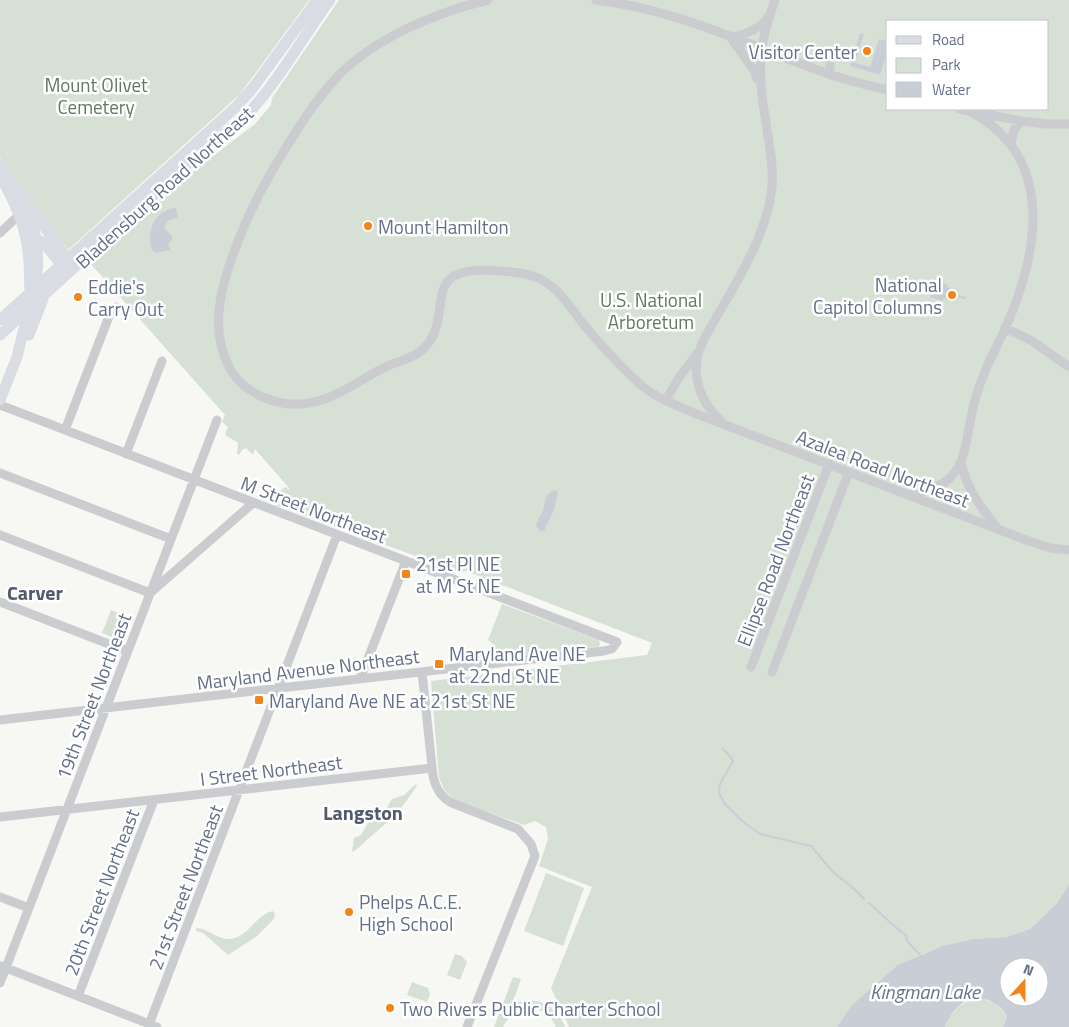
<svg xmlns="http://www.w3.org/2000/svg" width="1069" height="1027" font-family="'Titillium Web',sans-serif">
<rect width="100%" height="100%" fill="#f7f8f4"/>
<path fill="#d6e0d5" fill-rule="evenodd" d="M0,0H309L240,94L68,250L0,158Z
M339,0H1069V884L1057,903L1030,929L1006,937L973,939L957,943L920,955L850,1007L837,1027H569L551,988L592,887L539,866L548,839L546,827L535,821L524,825L456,801L445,791L439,778L431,681L647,655L652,643L466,571L460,572L275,505L274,503L278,495L282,489L286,487L289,490V488L255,449L253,455L246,448L242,450L239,455L237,454L238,443C234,439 229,439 225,434L228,427L222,422L225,415L90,263L195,170L255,124L271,105L272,98ZM888,21H1048V109H888Z
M502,604L599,640L600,645L598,647L495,659L493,644L488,640Z
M111,610L131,618L122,641L102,633Z
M416,784L417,785C405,806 389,822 370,837C364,842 359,849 352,852L354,838L361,835L369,821L386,809L392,799L404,795Z
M546,873L584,888L563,946L524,931Z
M273,911L275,914L274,919L257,936L228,955L203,933L196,931V928C208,928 217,940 230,939C248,938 256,914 273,911Z
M455,954L462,956L467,962L460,980L447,975Z
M513,977L521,979L512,1004C534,995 557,1003 565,1027H556C545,1002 514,1003 503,1027H494Z
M412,982L428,988L430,994L427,1002L407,995Z
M981,998C992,1002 1003,1006 1007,1017L1003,1027H945C953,1010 962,1000 981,998Z"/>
<path fill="#c9ced6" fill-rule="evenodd" d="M860,33L864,34L855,63L870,67L879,39L888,41V50L880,75L850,66Z
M173,208H176L178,217L168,221L165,225V229L172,236V239L168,244L172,252L169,250L156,253L152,251C146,232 153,213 173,208Z
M934,281L948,285L947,287L950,288L947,299L944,298L943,301L930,297Z
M555,490L558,492L554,510L544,531H540L536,526C537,520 541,516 543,510C546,500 544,495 555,490Z
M1069,884V1027H1003L1007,1017C1004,1010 1001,1007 994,1003C971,990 954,1006 945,1027H837L850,1007L898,965L943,946L973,939L1006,937L1030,929L1057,903ZM1009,967H1039V997H1009Z"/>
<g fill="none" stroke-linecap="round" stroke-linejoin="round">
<path stroke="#c9ced6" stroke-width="2" d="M949,294L965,298
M723,749L729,755L733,761L720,784L719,793L725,804L741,820L760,834L811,846L833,872L852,887L864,899
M869,903C882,914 892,926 906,935L907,941L920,955"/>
<path stroke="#caccd0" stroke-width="9" d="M488,0C437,12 375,38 338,76C313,102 291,139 272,171C253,204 237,239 226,276C217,307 214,337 229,367C237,382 250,392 265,398C312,417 344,389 383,368C397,361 415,359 426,346C445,326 435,293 449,280C461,267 496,270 512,272C523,273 534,275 544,281C561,291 572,310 584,325C601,345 622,368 641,385C656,398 676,405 694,413L1026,540L1050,548L1069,550
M596,0C677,9 752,47 829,74C848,81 868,85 888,90
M830,59V75
M757,79L754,70L731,38C744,34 760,30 767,18
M959,109L1021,121L1046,124H1069
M1011,144L1014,130L1021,121
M0,233L19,215
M1005,328L1032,341L1069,367
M698,354C692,380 702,404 721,421
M666,400L678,379L699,351L706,335C730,293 768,236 772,187C774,163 768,140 765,116C757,71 759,43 775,0
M0,405L617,642L612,649L604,651L0,720
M65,430L108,319L111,312L116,307
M126,454L162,361
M961,464C968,491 982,509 999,530
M0,473L171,539
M910,495C922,492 935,489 945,482C966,467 966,441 971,417C974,402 978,388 984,374C992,354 1003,335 1011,315C1040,243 1052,155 971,112
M0,535L150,593L253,503
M0,602L127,651
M751,667L829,464
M422,672L433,776C436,789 441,797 452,803L518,829L531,844L535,856L467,1027
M772,672L849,472
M360,679L406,561
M0,817L432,768
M0,897L29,908
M1,966L157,1027
M0,983L217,420
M78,996L154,800
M148,1027L337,535"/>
<path stroke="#d9dce2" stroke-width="11" d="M0,165L71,264
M0,175C13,199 25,224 28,251C30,264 29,277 30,290
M25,200C36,230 42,258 34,290
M33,237L44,243L64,268
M0,320L236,107L252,89L317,0
M0,335L210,144C225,132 242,121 254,107C283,74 304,35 330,0
M29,335L43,299
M0,400L17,357L29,308"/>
</g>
<g fill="#f1851b" stroke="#fff" stroke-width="2">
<circle cx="867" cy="51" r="5"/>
<circle cx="368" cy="226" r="5"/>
<circle cx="952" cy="295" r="5"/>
<circle cx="78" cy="297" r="5"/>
<rect x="401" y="569" width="10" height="10" rx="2.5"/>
<rect x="434" y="659" width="10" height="10" rx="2.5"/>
<rect x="254" y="695" width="10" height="10" rx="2.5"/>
<circle cx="349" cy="912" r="5"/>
<circle cx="390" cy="1008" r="5"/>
</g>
<g text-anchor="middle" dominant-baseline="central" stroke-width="5" stroke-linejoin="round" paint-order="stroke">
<g font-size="19" fill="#646f88" stroke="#fff" text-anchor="start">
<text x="857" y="51" text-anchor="end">Visitor Center</text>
<text x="378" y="226">Mount Hamilton</text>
<text x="942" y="284" text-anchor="end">National<tspan x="942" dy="22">Capitol Columns</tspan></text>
<text x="88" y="286">Eddie's<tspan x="88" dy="22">Carry Out</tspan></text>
<text x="416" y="563">21st Pl NE<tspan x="416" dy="22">at M St NE</tspan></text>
<text x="449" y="653">Maryland Ave NE<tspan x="449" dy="22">at 22nd St NE</tspan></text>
<text x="269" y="700">Maryland Ave NE at 21st St NE</text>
<text x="359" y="901">Phelps A.C.E.<tspan x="359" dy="22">High School</tspan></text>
<text x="400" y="1008">Two Rivers Public Charter School</text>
</g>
<g font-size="19" fill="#607961" stroke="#fff">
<text x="96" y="84">Mount Olivet<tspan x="96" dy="22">Cemetery</tspan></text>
<text x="651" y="299">U.S. National<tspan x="651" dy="22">Arboretum</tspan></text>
</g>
<g font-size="19" fill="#646f88" stroke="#fff">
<text transform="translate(164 187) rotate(-42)">Bladensburg Road Northeast</text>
<text transform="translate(883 468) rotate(21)">Azalea Road Northeast</text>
<text transform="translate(314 509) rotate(21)">M Street Northeast</text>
<text transform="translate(775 560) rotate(-69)">Ellipse Road Northeast</text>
<text transform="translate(308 669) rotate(-7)">Maryland Avenue Northeast</text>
<text transform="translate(93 696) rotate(-69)">19th Street Northeast</text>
<text transform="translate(271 770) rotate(-7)">I Street Northeast</text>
<text transform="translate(185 887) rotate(-69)">21st Street Northeast</text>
<text transform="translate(101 892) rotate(-69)">20th Street Northeast</text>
</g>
<g font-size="20" font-weight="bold" fill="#535a6c" stroke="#fff">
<text x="35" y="592">Carver</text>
<text x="363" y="812">Langston</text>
</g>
<g font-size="20" font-style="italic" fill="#65768b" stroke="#fff">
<text x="925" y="991">Kingman Lake</text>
</g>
</g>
<rect x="886" y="20" width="162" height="90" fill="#ffffff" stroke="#c1c5cf"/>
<rect x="896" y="36" width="25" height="8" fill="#d9dce2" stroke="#c1c5cf"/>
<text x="932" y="45" font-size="15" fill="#646f88">Road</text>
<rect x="896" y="58" width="25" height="15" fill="#d6e0d5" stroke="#c1c5cf"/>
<text x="932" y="70" font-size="15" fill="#646f88">Park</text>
<rect x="896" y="82" width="25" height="15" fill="#c9ced6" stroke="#c1c5cf"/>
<text x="932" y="95" font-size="15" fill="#646f88">Water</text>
<g transform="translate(1024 982) rotate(21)"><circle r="24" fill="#ffffff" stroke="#c1c5cf"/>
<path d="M0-4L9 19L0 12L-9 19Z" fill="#f1851b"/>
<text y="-8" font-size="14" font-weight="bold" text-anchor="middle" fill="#646f88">N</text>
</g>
</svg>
